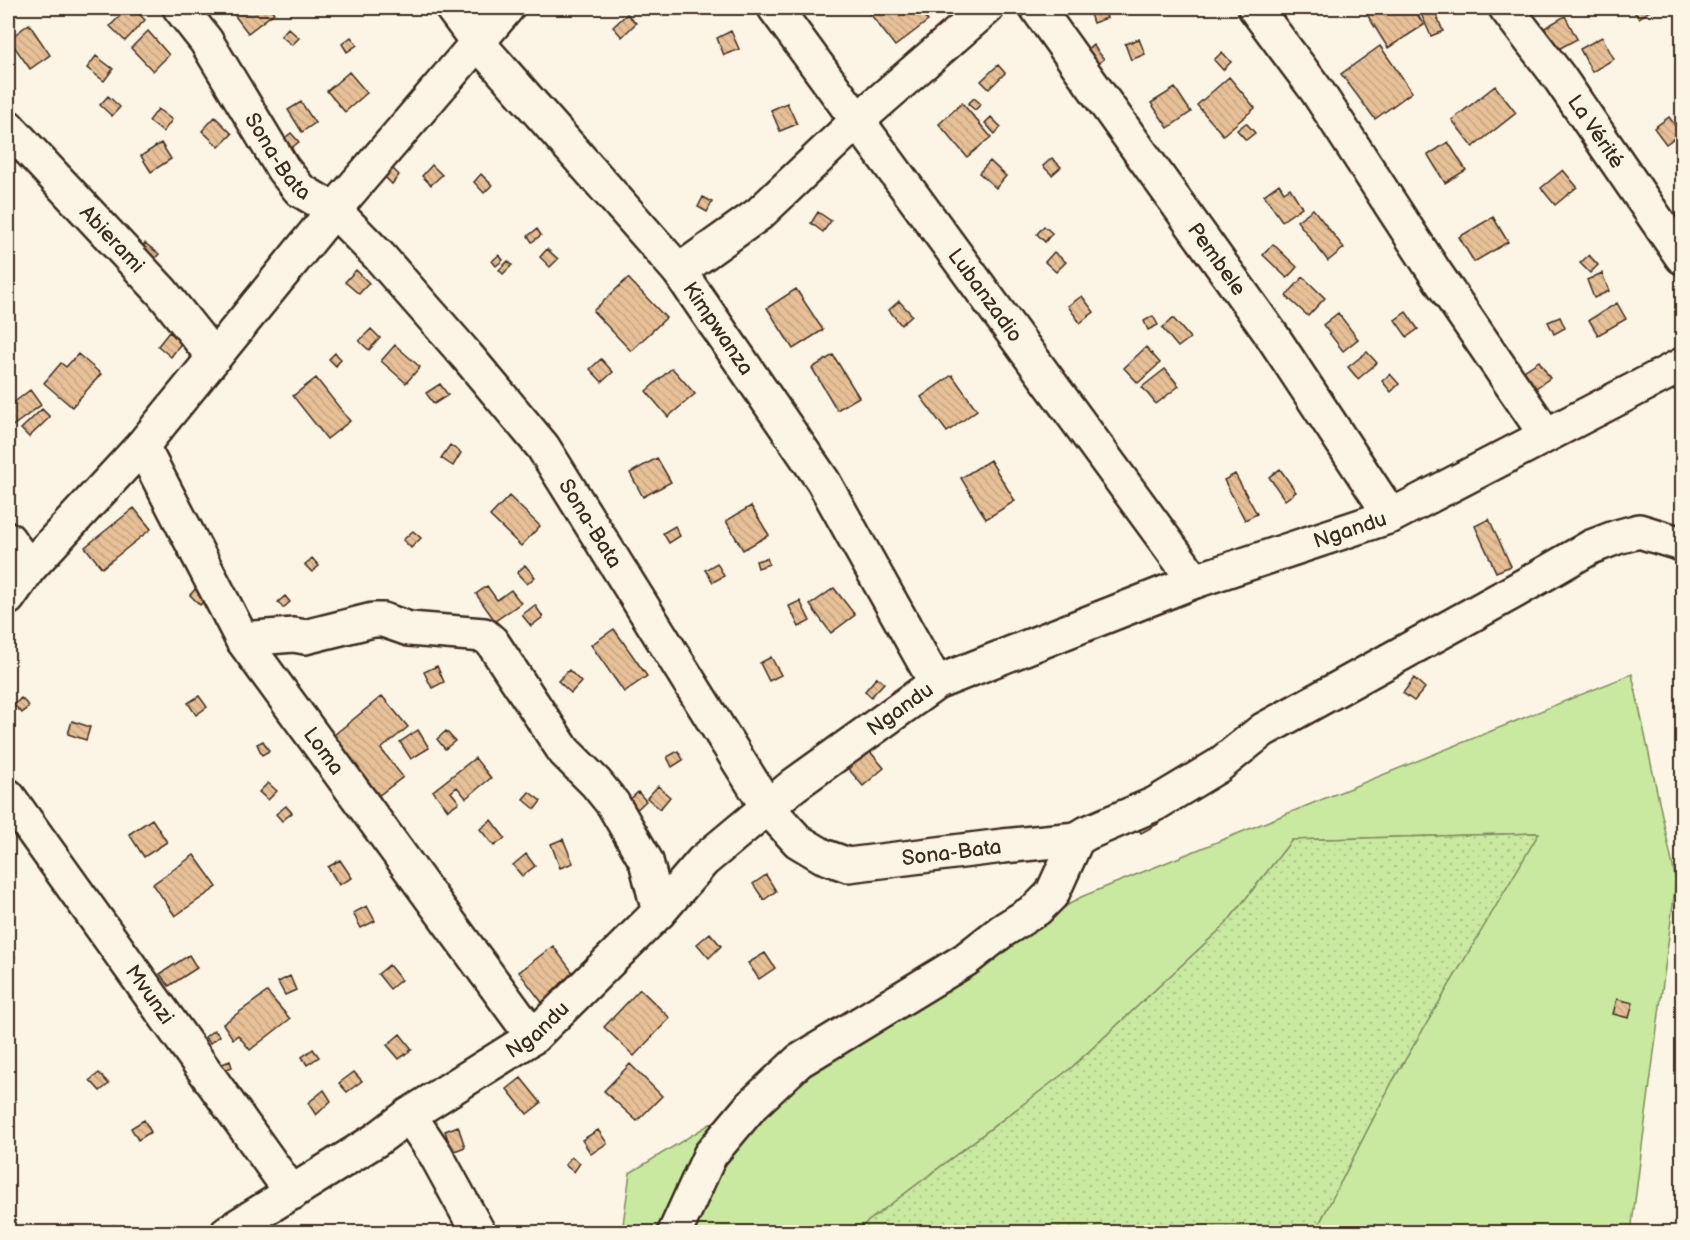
<svg xmlns="http://www.w3.org/2000/svg" width="1690" height="1240" font-family="'Balsamiq Sans',sans-serif">
<defs>
<pattern id="garden-dots" width="8" height="8" patternUnits="userSpaceOnUse" patternTransform="scale(1.5)"><rect width="8" height="8" fill="#c9e9a1"/><path d="M2 2h.1M6 6h.1" fill="none" stroke="#aec88a" stroke-width="1.8" stroke-linecap="round"/></pattern>
<pattern id="building-back-hatch" width="6" height="6" patternUnits="userSpaceOnUse" patternTransform="scale(1.5)"><rect width="6" height="6" fill="#e7c098"/><path d="M-1 5l2 2M0 0l6 6M5-1l2 2" fill="none" stroke="#c7a583"/></pattern>
</defs>
<rect width="100%" height="100%" fill="#fcf5e5"/>
<filter id="ink" filterUnits="userSpaceOnUse"><feTurbulence type="fractalNoise" baseFrequency=".0167" numOctaves="2"/><feDisplacementMap in="SourceGraphic" scale="12" xChannelSelector="R" yChannelSelector="G"/><feConvolveMatrix kernelMatrix="1 2 1 2 8 2 1 2 1" color-interpolation-filters="sRGB"/></filter>
<g filter="url(#ink)">
<path fill="#c9e9a1" stroke="#828a60" stroke-width="1.5" d="M1632,674L1676,881L1631,1232H1315L1392,1082L1538,833L1292,840L1225,925L1071,1068L854,1232H622L630,1173L1081,897Z"/>
<path fill="url(#garden-dots)" stroke="#828a60" stroke-width="1.5" d="M1539,833L1392,1082L1315,1232H854L1071,1068L1225,925L1292,840Z"/>
<path fill="url(#building-back-hatch)" stroke="#3b2a1e" stroke-width="1.5" d="M128,8H133L145,20L125,41L110,26Z
M229,8H270L274,13L248,33Z
M873,8H917L928,21L895,46L868,11Z
M1088,8H1104L1107,18L1093,23Z
M1363,8H1413L1424,25L1388,48Z
M1631,8H1654L1639,18Z
M1434,9L1443,31L1431,36L1421,14Z
M627,14L636,23L622,37L613,27Z
M1565,16L1577,39L1553,52L1541,30Z
M29,24L50,55L30,69L9,39Z
M288,28L299,38L292,45L281,36Z
M148,31L169,55L153,71L131,48Z
M731,31L739,49L724,55L717,38Z
M351,37L357,45L347,52L342,44Z
M1602,37L1614,59L1592,72L1580,49Z
M1139,39L1145,54L1131,60L1125,44Z
M1093,45L1104,59L1091,69L1081,55Z
M1380,46L1412,92L1375,119L1341,74Z
M1222,52L1231,62L1223,70L1214,60Z
M96,56L113,69L104,81L87,68Z
M998,65L1005,73L989,89L981,81Z
M349,72L367,93L345,112L327,91Z
M1229,77L1255,108L1223,135L1197,105Z
M1495,86L1516,113L1473,147L1452,120Z
M1175,88L1191,112L1168,128L1151,103Z
M108,96L120,107L112,116L100,105Z
M974,98L981,104L975,110L968,104Z
M301,102L315,123L302,132L288,110Z
M787,103L797,124L780,131L771,110Z
M962,103L991,137L967,157L939,124Z
M158,109L172,120L163,132L149,121Z
M215,117L232,134L219,147L202,131Z
M991,117L1001,127L995,134L985,123Z
M1669,117L1681,133L1666,144L1654,128Z
M1246,123L1255,133L1246,140L1237,130Z
M291,133L299,142L286,152L278,143Z
M1448,142L1466,170L1445,183L1428,155Z
M161,143L171,159L151,172L141,156Z
M1052,158L1061,167L1052,175L1043,166Z
M990,161L1006,176L996,188L979,173Z
M432,165L442,175L431,185L422,176Z
M392,168L399,175L392,184L385,177Z
M1563,170L1577,187L1555,205L1541,188Z
M481,174L492,185L484,193L474,182Z
M1279,184L1284,192L1290,188L1302,207L1282,221L1264,195Z
M703,197L712,202L707,212L698,207Z
M1313,209L1344,248L1328,261L1297,221Z
M818,212L831,221L823,232L811,223Z
M1493,217L1508,242L1474,262L1459,237Z
M1044,226L1052,233L1045,242L1037,234Z
M537,229L541,235L532,242L528,236Z
M145,243L159,254L151,264L137,253Z
M1273,244L1297,267L1287,278L1263,255Z
M547,249L558,259L550,267L540,257Z
M1054,252L1066,262L1056,272L1045,262Z
M499,255L503,260L496,266L492,261Z
M1589,255L1598,265L1590,273L1580,263Z
M508,261L512,265L503,274L499,270Z
M356,270L369,283L359,294L345,282Z
M1602,273L1609,291L1594,298L1587,280Z
M1303,277L1325,298L1308,316L1286,296Z
M628,278L666,318L631,351L593,311Z
M796,289L823,330L793,349L767,308Z
M1082,296L1094,312L1080,323L1068,306Z
M899,301L912,315L901,325L889,310Z
M1617,303L1626,319L1598,335L1589,320Z
M1406,312L1418,329L1407,337L1395,320Z
M1338,313L1358,339L1343,351L1323,325Z
M1153,316L1158,325L1148,330L1144,321Z
M1560,317L1565,328L1554,334L1548,322Z
M1173,318L1190,338L1178,347L1162,328Z
M371,329L380,338L369,350L359,341Z
M169,332L182,342L171,357L158,346Z
M395,345L420,367L406,383L381,361Z
M1146,347L1160,363L1138,383L1124,368Z
M1367,352L1377,363L1358,379L1348,367Z
M335,353L341,359L336,366L329,359Z
M78,354L101,374L72,407L44,383L61,363L66,367Z
M833,355L859,397L837,410L812,368Z
M601,359L613,372L602,382L590,369Z
M1539,361L1550,378L1536,388L1524,371Z
M672,368L695,394L668,417L646,391Z
M1165,369L1179,386L1156,404L1142,387Z
M1390,374L1399,384L1391,392L1382,381Z
M952,375L977,410L947,432L921,397Z
M316,378L350,421L327,439L293,396Z
M440,384L448,395L434,404L426,393Z
M30,390L41,405L10,428L8,425V407Z
M42,409L50,417L29,437L21,429Z
M450,445L461,453L453,466L441,458Z
M657,458L671,482L643,497L630,473Z
M990,460L1015,501L986,519L961,478Z
M1280,469L1296,492L1285,500L1269,477Z
M1235,474L1257,514L1245,520L1224,480Z
M509,496L540,526L521,546L490,516Z
M751,506L769,535L743,550L726,521Z
M134,508L151,529L102,568L85,547Z
M1489,519L1511,566L1496,572L1475,526Z
M675,526L680,536L669,543L663,533Z
M413,531L421,538L411,548L403,540Z
M312,558L319,566L312,572L305,565Z
M767,558L769,564L758,568L756,561Z
M717,563L724,576L713,582L705,570Z
M525,565L535,577L527,584L517,573Z
M487,586L497,600L511,590L521,603L495,621L476,594Z
M197,587L208,597L200,605L190,595Z
M834,588L855,615L831,633L810,605Z
M285,596L290,602L283,608L278,602Z
M800,601L810,621L799,627L789,606Z
M535,605L543,617L531,626L522,615Z
M614,629L647,676L624,692L591,645Z
M771,657L781,675L769,681L760,663Z
M437,666L444,682L432,688L424,672Z
M569,670L581,682L571,693L558,681Z
M877,677L884,683L871,697L865,691Z
M1414,678L1425,688L1414,701L1403,693Z
M199,696L207,707L196,715L188,703Z
M382,696L408,727L381,749L403,777L374,799L324,743Z
M21,698L29,706L22,713L14,705Z
M72,721L90,727L86,740L68,734Z
M418,730L429,748L411,759L400,742Z
M446,731L455,741L445,749L437,739Z
M263,741L269,751L262,755L257,744Z
M867,748L884,768L863,786L846,766Z
M678,751L683,760L672,767L667,757Z
M475,758L491,778L466,798L457,787L451,792L459,802L448,810L433,791Z
M268,783L277,791L268,800L259,792Z
M658,786L670,797L660,809L647,798Z
M529,792L541,801L535,809L523,799Z
M638,792L646,801L629,817L621,808Z
M286,806L292,813L282,821L276,814Z
M1150,810L1158,824L1141,833L1133,819Z
M152,819L167,842L144,857L129,834Z
M491,820L505,838L494,846L480,829Z
M563,839L573,863L560,868L551,844Z
M526,854L535,866L522,876L513,865Z
M194,855L217,887L175,916L153,884Z
M340,860L352,878L339,885L328,867Z
M766,875L776,891L764,900L753,884Z
M367,906L375,921L361,928L353,913Z
M710,933L721,946L709,958L697,944Z
M10,945L15,957L8,960V946Z
M553,946L577,978L543,1004L519,972Z
M765,953L775,968L759,979L748,963Z
M189,955L197,968L169,986L160,974Z
M389,965L401,980L390,989L378,974Z
M290,976L296,990L285,995L278,982Z
M640,989L670,1018L634,1056L604,1027Z
M267,992L290,1019L250,1050L238,1035L233,1039L223,1024Z
M1617,999L1633,1003L1629,1018L1613,1014Z
M214,1030L220,1036L210,1043L205,1037Z
M400,1034L412,1049L399,1059L387,1045Z
M313,1049L319,1057L307,1065L302,1057Z
M230,1061L232,1067L224,1070L222,1064Z
M630,1064L662,1096L637,1121L604,1091Z
M354,1072L362,1081L347,1092L339,1083Z
M99,1073L109,1084L100,1091L90,1080Z
M521,1078L541,1103L527,1114L507,1089Z
M324,1090L331,1101L316,1115L308,1103Z
M144,1120L151,1132L138,1140L131,1128Z
M458,1126L465,1147L452,1152L445,1131Z
M598,1130L607,1143L591,1154L582,1140Z
M571,1157L580,1163L574,1172L565,1165Z
M114,1225L117,1232H97Z"/>
<g fill="none" stroke-linecap="round" stroke-linejoin="round">
<g stroke="#3b2a1e" stroke-width="38">
<g id="minor">
<path id="s1" d="M180,8L206,41L283,169L300,190L334,210L380,257L466,355L543,447L768,808L798,841L823,856L848,865L1003,846L1077,839"/>
<path id="s2" d="M452,8L478,43L679,271L823,481L936,683"/>
<path id="s3" d="M775,8L1195,581"/>
<path id="s4" d="M1037,8L1273,337L1391,516"/>
<path d="M1255,8L1317,91L1434,271L1546,435"/>
<path id="s5" d="M1506,8L1559,77L1682,257"/>
<path id="s6" d="M8,127L162,292L213,356"/>
<path d="M679,271L759,214L857,121L987,8"/>
<path id="s7" d="M142,446L242,639L533,1037"/>
<path d="M8,539L29,568"/>
<path d="M8,598L29,568L142,446L334,210L507,8"/>
<path d="M242,639L294,635L305,637L373,620H383L409,629L484,635L492,642L564,751L596,783L613,804L646,861L659,912"/>
<path id="s8" d="M8,796L292,1193"/>
<path d="M409,1115L436,1155L478,1232"/>
<path id="s9" d="M228,1232L376,1140L409,1115L533,1037L659,912L703,861L794,785L936,683L1195,581L1391,516L1682,365"/>
<path d="M675,1232L710,1155L752,1105L799,1061L965,960L1002,931L1037,909L1052,894L1077,839L1087,833L1155,804L1218,766L1263,730L1513,592L1591,547L1617,537L1639,531L1682,544"/>
</g>
</g>
<use href="#minor" stroke="#fcf5e5" stroke-width="33"/>
</g>
</g>
<g text-anchor="middle" dominant-baseline="central" stroke-width="4.5" stroke-linejoin="round" paint-order="stroke">
<g font-size="21" fill="#3b2a1e" stroke="#fcf5e5">
<text stroke="none"><textPath href="#s5" startOffset="153">La Vérité</textPath></text>
<text stroke="none"><textPath href="#s1" startOffset="178">Sona-Bata</textPath></text>
<text stroke="none"><textPath href="#s6" startOffset="153">Abierami</textPath></text>
<text stroke="none"><textPath href="#s4" startOffset="309">Pembele</textPath></text>
<text stroke="none"><textPath href="#s3" startOffset="356">Lubanzadio</textPath></text>
<text stroke="none"><textPath href="#s2" startOffset="417">Kimpwanza</textPath></text>
<text stroke="none"><textPath href="#s1" startOffset="664">Sona-Bata</textPath></text>
<text stroke="none"><textPath href="#s9" startOffset="1342">Ngandu</textPath></text>
<text stroke="none"><textPath href="#s9" startOffset="856">Ngandu</textPath></text>
<text stroke="none"><textPath href="#s7" startOffset="356">Loma</textPath></text>
<text stroke="none"><textPath href="#s1" startOffset="1204">Sona-Bata</textPath></text>
<text stroke="none"><textPath href="#s8" startOffset="244">Mvunzi</textPath></text>
<text stroke="none"><textPath href="#s9" startOffset="370">Ngandu</textPath></text>
</g>
</g>
<rect width="1690" height="1240" fill="none" stroke="#fcf5e5" stroke-width="30"/>
<rect x="15" y="15" width="1660" height="1210" fill="none" stroke="#3b2a1e" stroke-width="2" filter="url(#ink)"/>
</svg>
